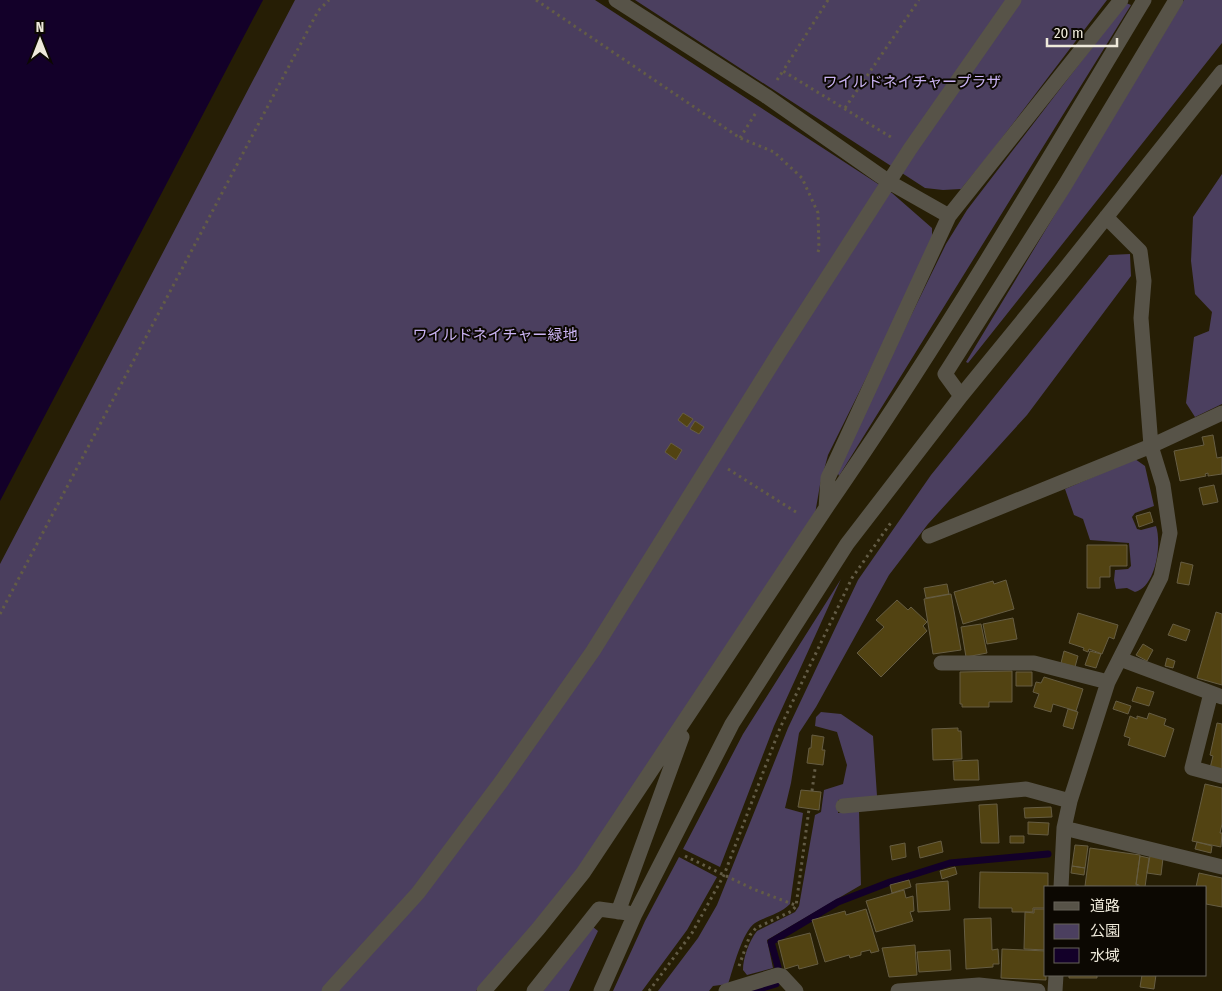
<svg xmlns="http://www.w3.org/2000/svg" width="1222" height="991" font-family="'Fira Sans Condensed','Noto Sans JP',sans-serif">
<rect width="100%" height="100%" fill="#261e05"/>
<path fill="#4b3f5f" d="M295,0H595L892,193L932,228V245L828,455L820,485L814,520L579,869L534,924L476,991H0V564Z
M635,0H1107L989,155L961,189L943,190L925,188Z
M1184,0H1222V43L968,363L966,362Z
M1126,3L1131,5L839,476L836,469L946,244L967,210Z
M1222,174V404L1195,417L1186,403L1194,337L1209,331L1212,312L1195,294L1191,261L1193,217Z
M1130,254L1131,276L1027,415L928,524L889,575L816,707L799,733L791,783L785,808L803,813L790,904C780,914 767,916 755,923C742,932 733,969 728,984L713,986L709,991H658L698,938L717,905L788,728L858,580L931,475L1109,255Z
M1135,459L1145,466L1154,506L1135,513L1132,517L1137,529L1141,530L1156,526C1162,544 1156,587 1135,592L1127,588L1116,589L1114,580L1115,570L1128,569L1131,566L1129,543L1090,540L1083,519L1074,515L1065,489Z
M841,579L774,726L720,867L683,849L743,734Z
M821,712L841,714L873,736L877,796L838,800V813L859,811L861,885L767,940L773,968L747,975L743,970C743,958 749,941 757,931L795,912L799,906L815,815L821,812L824,790L843,784L847,765L837,732L815,726L816,717Z
M679,857L717,877L687,930L642,991H613L645,921Z
M593,927L598,931L569,991H543Z"/>
<path fill="#130029" d="M0,0H263L0,501Z"/>
<g fill="none" stroke-linecap="round" stroke-linejoin="round">
<path stroke="#130029" stroke-width="7" d="M778,967L771,942L838,902L890,882L950,863L1048,854
M752,991L776,984"/>
</g>
<path fill="#524312" stroke="#665d43" d="M683,413L693,419L687,427L678,420Z
M695,421L704,427L699,434L690,429Z
M1213,435L1217,458L1222,457V474L1208,476V473L1205,474L1206,476L1180,481L1174,451L1204,445L1202,437Z
M671,443L682,450L676,460L665,452Z
M1214,485L1218,502L1203,505L1199,488Z
M1150,512L1153,522L1139,527L1136,516Z
M1087,545H1127V566H1110V577H1100V588H1087Z
M1181,562L1193,565L1189,585L1177,583Z
M1006,580L1014,609L963,624L954,592L993,581L994,584Z
M947,584L949,594L926,598L924,588Z
M951,594L961,650L933,654L924,599Z
M897,600L908,610L911,607L927,622L923,626L927,631L881,677L857,653L884,627L876,620Z
M1216,612L1222,614V685L1197,678Z
M1078,613L1118,625L1114,639L1109,637L1102,654L1089,649L1088,652L1083,650L1084,648L1069,643Z
M1013,618L1017,639L987,644L983,624Z
M981,624L987,653L966,657L961,627Z
M1173,624L1190,630L1186,641L1168,635Z
M1143,644L1153,650L1147,661L1136,655Z
M1064,651L1078,656L1075,667L1061,663Z
M1090,651L1101,654L1096,668L1085,665Z
M1167,658L1175,661L1173,668L1165,666Z
M1012,671V702H989V707H962V704H960V672Z
M1016,672H1032V686H1016Z
M1044,677L1083,689L1076,711L1053,704L1051,712L1034,707L1039,694L1033,692L1036,682L1041,683Z
M1137,687L1154,692L1149,706L1132,701Z
M1116,701L1131,706L1128,714L1113,709Z
M1068,709L1078,712L1073,729L1063,726Z
M1149,713L1166,719L1164,725L1174,729L1165,757L1128,745L1130,738L1124,736L1130,716L1137,719V716L1147,719Z
M1217,723L1222,724V771L1210,768L1213,756L1210,755Z
M958,728V731H961L962,759L933,760L932,729Z
M812,735L824,737L822,750H825L823,765L807,763L809,748H811Z
M978,760L979,780H954L953,761Z
M1205,784L1222,788V824L1220,833H1222L1221,847L1192,841Z
M801,790L821,792L819,810L798,807Z
M997,804L999,843H981L979,805Z
M1051,807L1052,817L1025,818L1024,808Z
M1028,822L1049,823L1048,835L1028,834Z
M1010,836H1024V843H1010Z
M941,841L943,852L920,858L918,847Z
M1197,842L1212,846L1211,853L1195,849Z
M905,843L906,857L892,860L890,846Z
M1075,845L1088,846L1085,868L1072,866Z
M1090,848L1140,855L1136,885H1138V887L1085,886Z
M1140,856L1149,858L1145,887H1139V885L1136,884Z
M1150,856L1163,858L1161,875L1147,873Z
M1072,866L1085,868L1084,875L1071,873Z
M955,867L957,874L942,879L940,871Z
M980,872L1048,873V887H1046V908H1033V912H1012V908H979Z
M1199,873L1222,878V907L1206,904V887H1196Z
M909,880L911,887L892,893L890,885Z
M948,881L950,910L918,912L916,884Z
M904,890L906,898L913,896L914,911L910,912L913,921L876,932L866,901Z
M866,909L879,951L871,953L870,950L861,952V955L850,958L849,955L825,962L812,920L845,911L846,915Z
M1034,909H1046V950L1024,949L1025,912L1034,913Z
M991,918L992,950L998,949L999,964H993V967L966,969L964,919Z
M810,933L818,964L799,969L798,965L785,969L778,941Z
M915,945L917,975L889,977L882,948Z
M1002,949L1046,951V980L1001,978Z
M950,950L951,970L919,972L917,952Z
M1069,975H1097V978H1069Z
M1142,975H1156L1154,989L1140,987Z"/>
<g fill="none" stroke-linecap="round" stroke-linejoin="round">
<path stroke="#635c46" stroke-width="3" stroke-dasharray="2.5 4" stroke-linecap="butt" d="M536,0L740,138L774,152L802,178L818,213L819,249L817,255
M828,0L783,71L894,139
M777,80L783,71
M845,108L919,0
M740,138L757,111
M728,469L799,514
M0,614L318,11L329,0
M812,791L815,769
M685,856L753,889L795,905
M739,966L750,935L756,928L792,911L796,906L809,809
M649,991L692,933L724,875L780,728L852,578L892,521"/>
<path stroke="#575348" stroke-width="15" d="M616,0L766,96L889,182L949,216L1121,0
M961,396L945,374L1065,185L1176,0
M826,508L828,478L949,216
M929,536L1151,446L1222,413
M1120,659L1222,697
M941,663H1034L1108,682
M1211,693L1192,768L1222,776
M843,806L1026,789L1070,801
M1064,828L1222,867
M1061,887L1064,828L1070,801L1108,682L1161,577L1170,533L1163,485L1151,446L1141,318L1144,281L1140,251L1106,217
M618,912L682,737
M329,991L418,893L501,782L593,651L780,351L910,149L1014,0
M484,991L538,929L583,873L826,508C940,344 1041,171 1144,0
M534,991L599,909L628,913
M601,991L635,914L732,724L847,544L961,396L1064,270L1222,72
M726,991L778,975L782,976L796,991
M898,991L979,985L1038,991
M1055,991L1056,975"/>
</g>
<g text-anchor="middle" dominant-baseline="central" stroke-width="4" stroke-linejoin="round" paint-order="stroke">
<g font-size="15" fill="#cbb4f4" stroke="#0c0802">
<text x="912" y="82">ワイルドネイチャープラザ</text>
<text x="495" y="335">ワイルドネイチャー緑地</text>
</g>
</g>
<rect x="1044" y="886" width="162" height="90" fill="#0c0802" stroke="#666258"/>
<rect x="1054" y="902" width="25" height="8" fill="#575348" stroke="#666258"/>
<text x="1090" y="911" font-size="15" fill="#eee9da">道路</text>
<rect x="1054" y="924" width="25" height="15" fill="#4b3f5f" stroke="#666258"/>
<text x="1090" y="936" font-size="15" fill="#eee9da">公園</text>
<rect x="1054" y="948" width="25" height="15" fill="#130029" stroke="#666258"/>
<text x="1090" y="961" font-size="15" fill="#eee9da">水域</text>
<g transform="translate(40 40)" stroke="#0c0802" stroke-width="4" paint-order="stroke">
<path d="M0-4L9 19L0 12L-9 19Z" fill="#eee9da"/>
<text y="-8" font-size="14" font-weight="bold" text-anchor="middle" fill="#eee9da">N</text>
</g>
<path d="M1047 38v8h70v-8" fill="none" stroke="#eee9da" stroke-width="2.5"/>
<text x="1054" y="38" font-size="15" fill="#eee9da" stroke="#0c0802" stroke-width="4" paint-order="stroke">20 m</text>
</svg>
